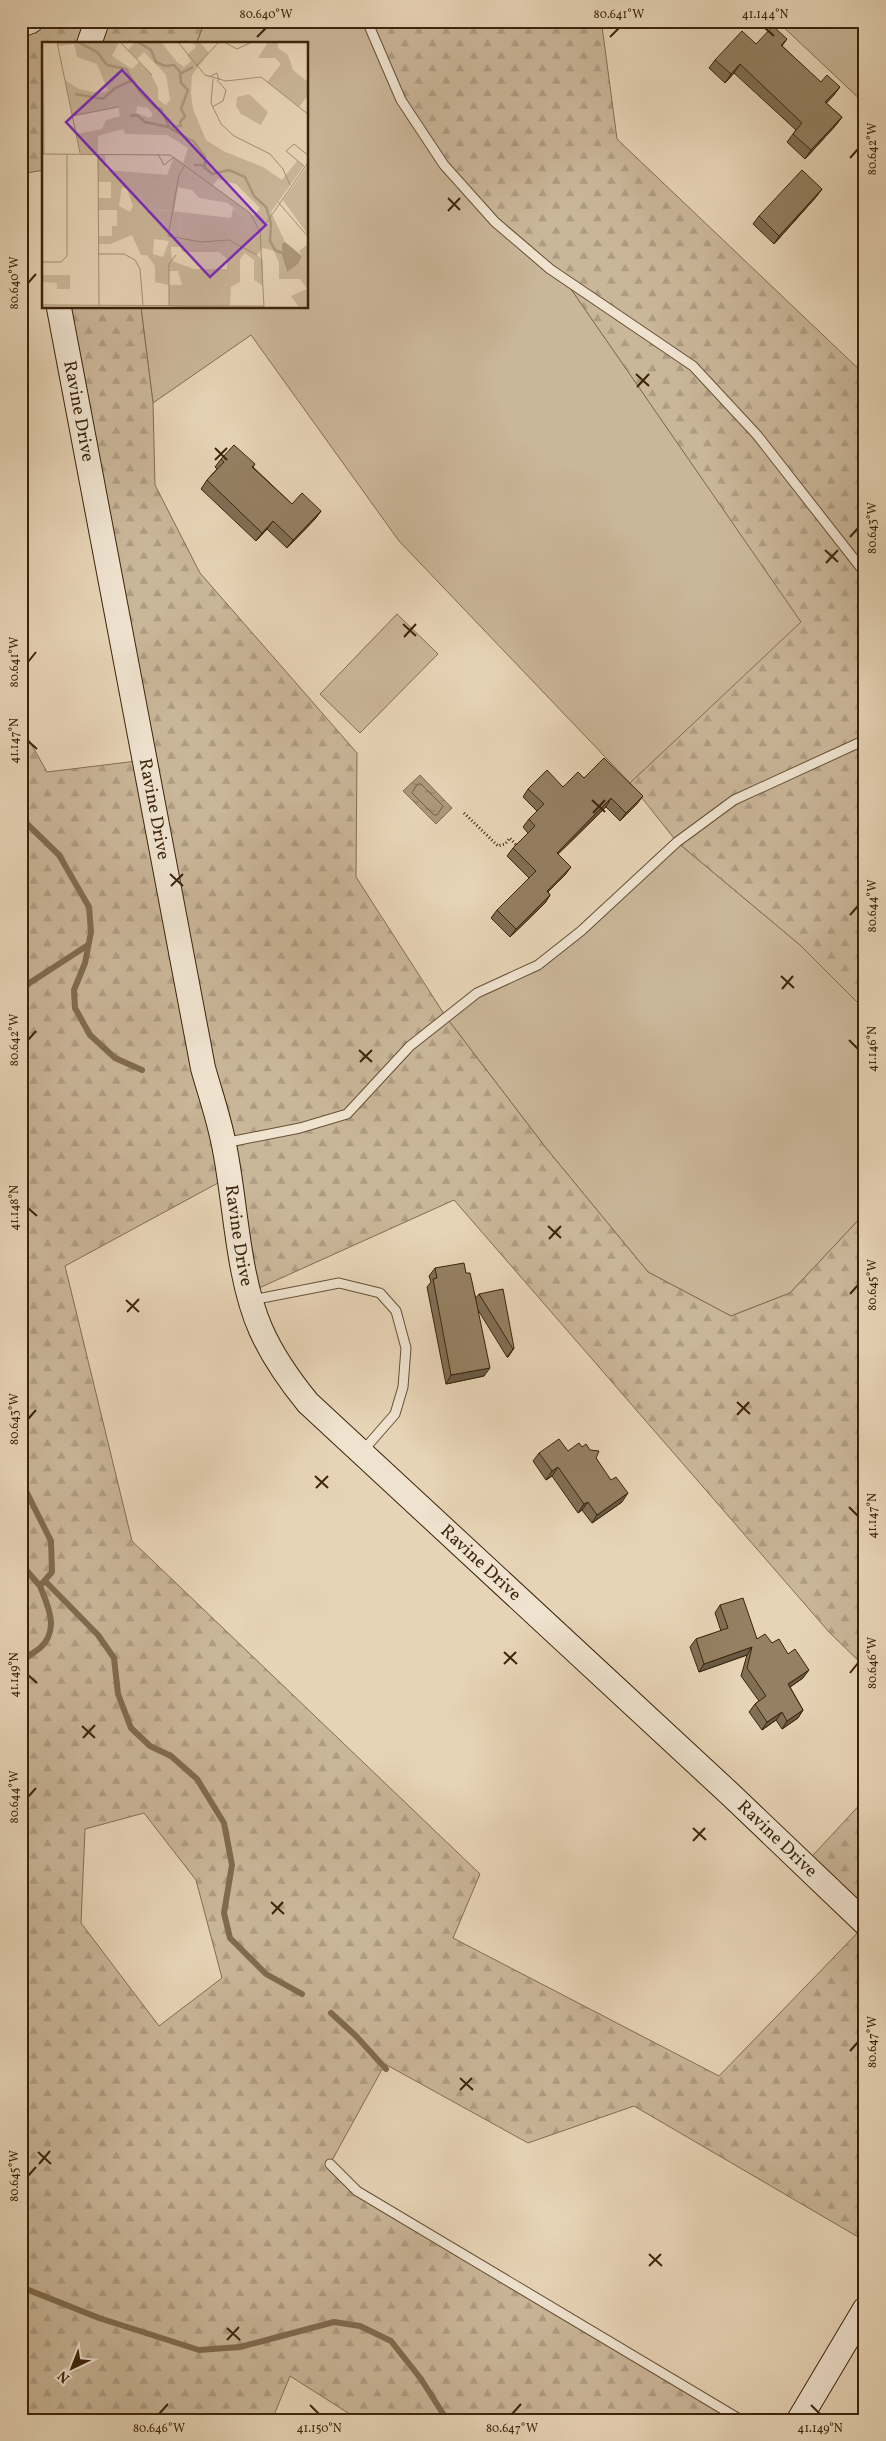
<svg xmlns="http://www.w3.org/2000/svg" width="886" height="2441" font-family="Vollkorn,serif">
<defs>
<pattern id="forest-firs" width="22" height="20" patternUnits="userSpaceOnUse" patternTransform="scale(1.25)"><rect width="22" height="20" fill="#cab699"/><path d="M5 1l3.5 6h-7zM16 11l3.5 6h-7z" fill="#ae9c82"/></pattern>
<pattern id="water-ripples" width="26" height="14" patternUnits="userSpaceOnUse" patternTransform="scale(1.25)"><rect width="26" height="14" fill="#ad987c"/><path d="M2 4q2-2 4 0t4 0M15 11q2-2 4 0t4 0" fill="none" stroke="#8e7c64"/></pattern>
</defs>
<rect width="100%" height="100%" fill="#e7d4b6"/>
<filter id="stains"><feTurbulence type="fractalNoise" baseFrequency=".004" numOctaves="4"/><feColorMatrix values="0 0 0 0 .2 0 0 0 0 .09 0 0 0 0 .02 0 0 0 .5 -.17"/></filter>
<radialGradient id="worn" r=".72"><stop offset=".6" stop-color="#630" stop-opacity="0"/><stop offset="1" stop-color="#630" stop-opacity=".3"/></radialGradient>
<path fill="#cab699" stroke="#836d52" d="M205,21H367L562,276L802,623L630,783L399,541L251,335L153,403L141,308H308V44H196Z
M777,21H865V104Z
M397,614L438,654L360,733L320,694Z
M677,842L800,945L865,1010V1213L790,1293L731,1316L648,1272L546,1148L446,1017L477,993L538,965Z"/>
<path fill="url(#forest-firs)" stroke="#836d52" fill-rule="evenodd" d="M21,21H205L196,44H44V170L21,174Z
M367,21H606L602,26L617,139L865,375V1010L800,945L677,842L630,783L801,622L562,276L495,222L444,165L401,100Z
M59,308H141L153,403L155,485L200,573L357,753L356,877L446,1017L546,1148L648,1272L731,1316L790,1293L865,1213V1667L829,1632L454,1200L248,1293L229,1177L65,1266L132,1541L480,1874L453,1938L719,2076L865,1925V2241L634,2106L528,2143L385,2064L330,2164L357,2191L741,2420H359L290,2376L272,2420H21V726L47,772L145,760ZM144,1813L196,1880L222,1978L159,2026L81,1923L85,1829Z
M865,1799V1923L804,1865Z"/>
<path fill="url(#water-ripples)" stroke="#806a4e" d="M420,775L452,808L436,824L403,791Z"/>
<g fill="none" stroke-linecap="round" stroke-linejoin="round">
<path stroke="#745e43" stroke-width="1" d="M418,784H421L443,806L437,815H434L412,793Z"/>
<path stroke="#806a4e" stroke-width="6" d="M21,818L59,855L89,907L91,932L85,963L74,990L75,1008L90,1035L115,1058L142,1070
M21,992L28,984L88,945
M21,1481L51,1541L52,1572L40,1586C48,1606 60,1630 40,1648C34,1653 27,1656 21,1662
M21,1564L40,1586
M46,1582L98,1635L114,1658L118,1694L131,1728L150,1746L171,1756L197,1779L224,1823L232,1865L224,1913L230,1938L266,1974L302,1994
M331,2013L356,2036L386,2069
M21,2287L99,2318L199,2350L240,2347L334,2322L360,2326L391,2341L421,2379L447,2420"/>
<g stroke="#675035" stroke-width="11">
<path id="lane" d="M367,21L401,100L444,165L495,222L550,269L693,366L757,435L865,573
M224,1143L300,1128L347,1114L410,1046L477,993L538,965L581,931L677,842L734,800L865,740
M252,1300L339,1283L380,1293L396,1311L406,1348L403,1387L395,1414L361,1453
M330,2164L357,2191L741,2420"/>
</g>
<g stroke="#3c240a" stroke-width="26">
<g id="secondary">
<path d="M21,25L31,21"/>
<path d="M89,44L97,21"/>
<path id="s1" d="M59,308L203,1068C210,1093 219,1119 224,1145C236,1203 237,1276 261,1330C273,1357 290,1381 308,1403L731,1795L865,1923"/>
<path d="M799,2420L865,2309"/>
</g>
</g>
<path stroke="#3c240a" stroke-width="3" stroke-dasharray="1 2.5" stroke-linecap="butt" d="M464,813L498,846L505,844L510,838L517,846"/>
<use href="#lane" stroke="#efe3d0" stroke-width="9"/>
<use href="#secondary" stroke="#efe3d0" stroke-width="24"/>
</g>
<path fill="#806e55" stroke="#3c240a" d="M787,39L782,46L834,95L826,103L842,117L836,125L805,159L787,142L796,130L734,73L725,83L709,68L715,60L756,44Z
M822,189L816,197L774,244L753,224L759,216Z
M221,459L255,464L253,467L292,504L321,511L315,519L287,548L267,529L256,541L201,489L207,480L217,469L215,467Z
M584,778L637,804L620,821L606,807L558,854L565,875L548,892L550,895L545,903L510,937L491,918L497,910L529,878L507,856L513,848L528,833L523,827L529,819L537,811L523,797L528,789L563,787Z
M435,1268L466,1273L476,1298L479,1294L514,1348L508,1357H507L478,1310L484,1376L446,1384L427,1287L431,1282L429,1276Z
M582,1447L596,1458L622,1502L592,1523L582,1510L578,1513L552,1476L546,1480L533,1461L539,1453L568,1451Z
M720,1605L757,1639L772,1643L803,1678L790,1687L803,1710L798,1718L782,1729L776,1720L762,1730L749,1712L755,1704L759,1701L741,1676L747,1655L699,1672L690,1647L696,1639L721,1631L715,1613Z"/>
<path fill="#685a45" stroke="#3c240a" d="M740,64L734,73L725,83L731,74Z
M840,87L834,95L820,110L825,102Z
M842,117L836,125L805,159L811,150Z
M822,189L816,197L774,244L779,236Z
M321,511L315,519L287,548L293,540Z
M273,521L267,529L256,541L262,533Z
M643,796L637,804L620,821L626,813Z
M611,798L606,807L551,861L557,853Z
M571,867L565,875L541,899L547,891Z
M550,895L545,903L510,937L516,929Z
M514,1348L508,1357H507L513,1349Z
M490,1368L484,1376L446,1384L451,1375Z
M558,1467L552,1476L546,1480L552,1471Z
M628,1493L622,1502L592,1523L597,1515Z
M588,1502L582,1510L578,1513L584,1504Z
M752,1647L747,1655L699,1672L704,1664Z
M809,1670L803,1678L783,1692L788,1684Z
M803,1710L798,1718L782,1729L787,1721Z
M782,1712L776,1720L762,1730L767,1722Z"/>
<path fill="#958063" stroke="#3c240a" d="M773,26L787,39L781,45L821,82L827,75L840,87L825,102L842,117L811,150L793,134L802,123L740,64L731,74L715,60L742,31L756,44Z
M802,170L822,189L779,236L759,216Z
M234,445L255,464L252,467L292,504L302,493L321,511L293,540L273,521L262,533L207,480L224,462L221,459Z
M604,758L643,796L626,813L611,798L557,853L571,867L547,891L550,895L516,929L497,910L536,871L513,848L535,826L529,819L544,804L528,789L547,770L563,787L578,772L584,778Z
M464,1263L466,1273H470L473,1286L490,1368L451,1375L433,1279L437,1278L435,1268Z
M503,1289L514,1348L513,1349L479,1294Z
M559,1439L568,1451L579,1443L582,1447L586,1444L590,1450L599,1451L596,1458L611,1480L616,1477L628,1493L597,1515L588,1502L584,1504L558,1467L552,1471L539,1453Z
M743,1598L757,1639L765,1634L772,1643L779,1639L788,1654L795,1649L809,1670L788,1684L803,1710L787,1721L782,1712L767,1722L755,1704L766,1696L747,1668L752,1647L704,1664L696,1639L728,1628L720,1605Z"/>
<path fill="none" stroke="#3c240a" stroke-width="2" d="M765,28L774,36M257,37L266,28M610,37L619,28M850,158L858,149M448,198L460,210M448,211L460,198M28,283L36,274M636,374L649,386M637,387L649,374M215,448L227,460M215,460L227,448M850,537L858,528M825,550L838,562M826,563L838,550M403,624L416,636M404,637L416,624M28,662L36,652M28,741L37,749M592,800L605,812M593,813L605,800M170,874L183,886M171,886L183,874M850,915L858,906M781,976L794,988M782,989L793,976M28,1040L36,1031M849,1040L858,1049M359,1050L372,1062M360,1062L372,1050M28,1208L37,1216M548,1226L561,1238M549,1239L561,1226M850,1294L858,1285M126,1300L139,1312M127,1312L139,1299M737,1402L750,1414M737,1415L749,1402M28,1419L36,1410M315,1476L328,1488M316,1488L328,1476M849,1507L858,1516M504,1652L517,1664M504,1664L516,1652M850,1673L858,1663M28,1675L37,1683M82,1726L95,1738M83,1738L95,1725M28,1797L36,1788M693,1828L706,1840M693,1841L705,1828M271,1902L284,1914M272,1914L283,1902M850,2051L858,2042M460,2078L473,2090M460,2090L472,2078M38,2152L51,2164M39,2164L50,2151M28,2176L36,2167M649,2254L662,2266M649,2266L661,2254M227,2328L240,2340M227,2340L239,2327M310,2405L319,2414M811,2405L820,2414M159,2414L168,2404M512,2414L521,2404"/>
<g text-anchor="middle" dominant-baseline="central" stroke-width="5" stroke-linejoin="round" paint-order="stroke">
<g font-size="18" fill="#3c240a" stroke="#efe3d0">
<text stroke="none"><textPath href="#s1" startOffset="105">Ravine Drive</textPath></text>
<text stroke="none"><textPath href="#s1" startOffset="510">Ravine Drive</textPath></text>
<text stroke="none"><textPath href="#s1" startOffset="945">Ravine Drive</textPath></text>
<text stroke="none"><textPath href="#s1" startOffset="1365">Ravine Drive</textPath></text>
<text stroke="none"><textPath href="#s1" startOffset="1770">Ravine Drive</textPath></text>
</g>
</g>
<g transform="translate(42 42)">
<rect width="266" height="266" fill="#e7d4b6"/>
<path d="M266,123V193L241,158ZM108,140L136,145L132,169L100,167L98,147L100,142ZM191,166L203,176L211,195L204,205L193,200L137,191L138,170L189,176ZM152,227H185V242L176,250L166,249L152,239Z" fill="#cab699"/>
<path d="M15,0H77L70,14L90,27L97,20L109,32L116,46V57L123,63L128,58L124,33L102,10L95,17L86,8L93,0H119L135,20L142,25L149,19L145,13L154,5L151,0H158L167,11L150,33L149,51L151,67L164,98L181,109L221,125L240,138L255,119L262,124L229,170L243,200L240,214L244,229L255,223L260,214L257,209L266,202V266L257,265L249,254L265,247L258,237H237V221L232,209L221,206L215,213L221,218V244L212,238V218L203,211L198,217V240L189,245L188,264L147,266L127,264V243L113,240V224L105,213H99L90,193L68,202H56V194H70V184H75V168H56V156H69V140H56V112H38L34,92L60,87L64,78L78,74L76,65L30,74L23,38L37,47L57,51L66,49L55,22L35,15L32,2L16,4ZM95,64L106,66L111,72L108,76L94,71ZM81,87L83,92L125,93L146,106L141,121L132,115L125,133L64,128L63,112H56V94ZM176,137L194,142L218,166L212,174L171,143ZM108,140L150,148L157,156L186,161L203,176L211,195L204,205L193,200L137,191L138,170L100,167L98,148L100,143ZM80,145L85,147L91,164L88,170L77,164ZM112,197L127,199L121,215L111,212ZM129,205H138L141,210H177L185,217V242L176,249H166L152,239V227L130,219ZM127,229H136L140,243H127ZM226,0H236V6L246,13L251,28L266,40V53L257,65L225,40L239,22L233,16H216ZM0,37H2L3,112H0ZM207,52L226,70L219,83L199,72L194,64L195,55ZM0,233H28V247H15V241L0,240Z" fill="#cab699" fill-rule="evenodd"/>
<path d="M243,200L260,214L256,222L245,230L240,214V202Z" fill="#ad987c"/>
<path fill="none" stroke="#ad987c" stroke-width="2.5" d="M36,0L55,10L65,23L84,27L98,50L113,65L119,67L128,86L152,100L163,115V128M96,0L109,8L114,20L123,24L132,23L139,31M33,52L61,57L73,46L89,39M88,74L95,73L103,80L127,85M130,85L139,84L138,80L143,74L139,67L146,48L139,41L138,32L151,25M152,123H160L170,132L187,128L203,135L212,154L224,165L229,181L228,199L233,208L240,211"/>
<path fill="none" stroke="#a38e71" stroke-width="1" d="M15,0L38,111M78,0L110,33M136,0L163,33L184,39L219,35L267,73M182,0L195,7L210,0M154,24L177,0M167,35L175,31L177,38M171,37L169,61L179,82L192,94L228,112L241,127L248,143M170,65L181,59L184,48L175,38M30,74L76,65M0,112L128,113L208,171L218,190M56,112L57,263M116,112L122,123L132,115M143,123L137,133L126,194L159,200L187,198L215,213M262,124L244,109L252,102L267,114M236,160L267,196M56,212H82L93,218L98,227L101,263M0,220H19L25,214V112M0,263L222,264M127,264V222L134,213M222,265L218,190L267,119"/>
<path fill="#7b2cbf" fill-opacity="0.15" stroke="#7b2cbf" stroke-width="2.5" d="M80,28L224,183L168,235L24,80Z"/>
<rect width="266" height="266" fill="none" stroke="#3c240a" stroke-width="2.5"/>
</g>
<rect width="886" height="2441" fill="none" stroke="#e7d4b6" stroke-width="55"/>
<g transform="translate(72 2368) rotate(223)" stroke="#efe3d0" stroke-width="4" paint-order="stroke">
<path d="M0-4L9 19L0 12L-9 19Z" fill="#3c240a"/>
<text y="-8" font-size="14" font-weight="bold" text-anchor="middle" fill="#3c240a">N</text>
</g>
<rect x="28" y="28" width="830" height="2386" fill="none" stroke="#3c240a" stroke-width="2"/>
<g font-size="12" text-anchor="middle" fill="#3c240a">
<text x="266" y="18">80.640°W</text>
<text x="619" y="18">80.641°W</text>
<text x="765" y="18">41.144°N</text>
<text transform="translate(872 149) rotate(-90)" y="4">80.642°W</text>
<text transform="translate(14 283) rotate(-90)" y="4">80.640°W</text>
<text transform="translate(872 528) rotate(-90)" y="4">80.643°W</text>
<text transform="translate(14 662) rotate(-90)" y="4">80.641°W</text>
<text transform="translate(14 741) rotate(-90)" y="4">41.147°N</text>
<text transform="translate(872 906) rotate(-90)" y="4">80.644°W</text>
<text transform="translate(14 1040) rotate(-90)" y="4">80.642°W</text>
<text transform="translate(872 1049) rotate(-90)" y="4">41.146°N</text>
<text transform="translate(14 1208) rotate(-90)" y="4">41.148°N</text>
<text transform="translate(872 1285) rotate(-90)" y="4">80.645°W</text>
<text transform="translate(14 1419) rotate(-90)" y="4">80.643°W</text>
<text transform="translate(872 1516) rotate(-90)" y="4">41.147°N</text>
<text transform="translate(872 1663) rotate(-90)" y="4">80.646°W</text>
<text transform="translate(14 1675) rotate(-90)" y="4">41.149°N</text>
<text transform="translate(14 1797) rotate(-90)" y="4">80.644°W</text>
<text transform="translate(872 2042) rotate(-90)" y="4">80.647°W</text>
<text transform="translate(14 2176) rotate(-90)" y="4">80.645°W</text>
<text x="159" y="2432">80.646°W</text>
<text x="319" y="2432">41.150°N</text>
<text x="512" y="2432">80.647°W</text>
<text x="820" y="2432">41.149°N</text>
</g>
<rect width="100%" height="100%" filter="url(#stains)"/>
<rect width="100%" height="100%" fill="url(#worn)"/>
</svg>
